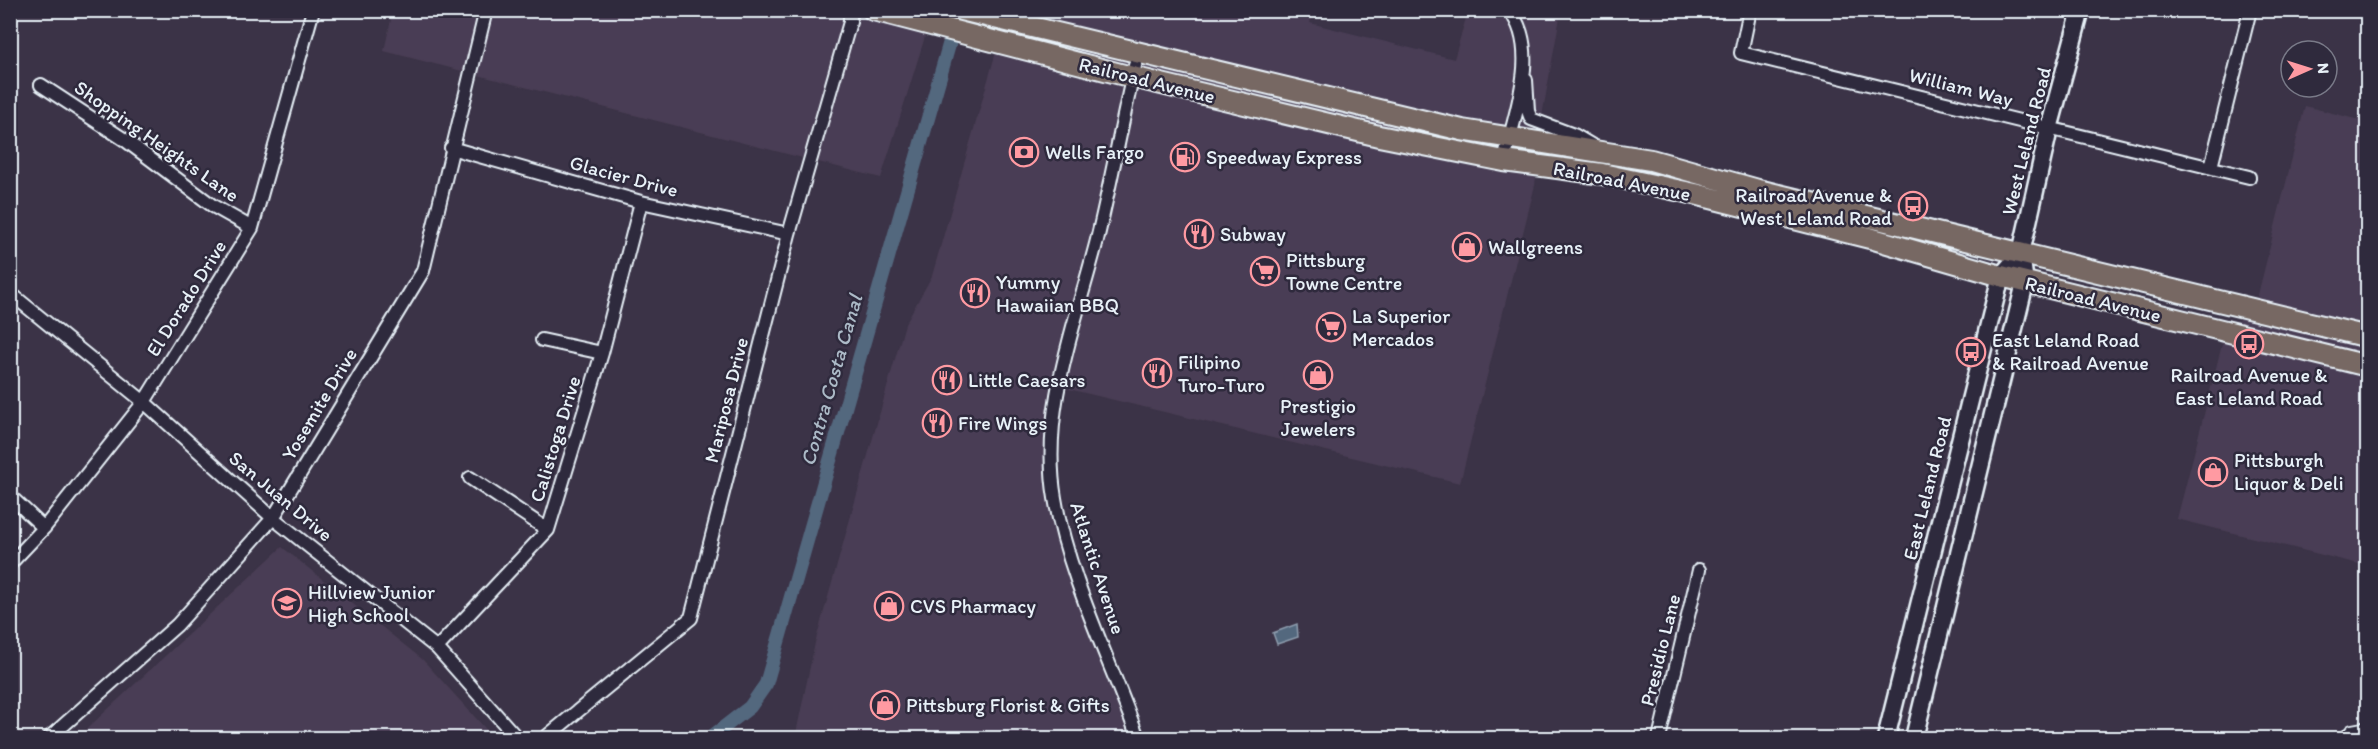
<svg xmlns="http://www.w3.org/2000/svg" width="2378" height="749" font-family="Itim,sans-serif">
<rect width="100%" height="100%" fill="#3b3347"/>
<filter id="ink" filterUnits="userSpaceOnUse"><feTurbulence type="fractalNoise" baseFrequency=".0167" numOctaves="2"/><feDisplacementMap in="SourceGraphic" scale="12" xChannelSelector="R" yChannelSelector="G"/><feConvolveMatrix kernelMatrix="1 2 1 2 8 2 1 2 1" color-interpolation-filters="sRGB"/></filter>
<g filter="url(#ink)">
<path fill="#4a3e54" d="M393,11H933L881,178L384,51Z
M990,11H1313L1310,23L1454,59L1468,11H1561L1542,116L1535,185L1460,483L1056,386L1050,434L1064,547L1139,738H795L815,643L905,324L932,276L996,52Z
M2305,106L2367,122V566L2177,519L2224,337L2257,299Z
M282,547L423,660L494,738H77Z"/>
<path fill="#53677e" stroke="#8f9eaf" stroke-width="1.5" d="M1297,624L1298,637L1277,644L1273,633Z"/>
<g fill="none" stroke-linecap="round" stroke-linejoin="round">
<path stroke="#53677e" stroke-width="14" d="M710,738L750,707L766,684L959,10"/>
<g stroke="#e8f1f8" stroke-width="16">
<path id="minor" d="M1750,10L1741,53L2249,177
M1526,80L1528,111L1531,119L1574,135L1596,148
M41,85L125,140L213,206L252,228
M451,148L641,202L789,234
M1504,161C1513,117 1542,50 1509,10
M2211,167L2250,10
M10,293L144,402L273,518L437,648L517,738
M542,340L602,353
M470,478L548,530
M10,496L44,528
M10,564L44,528L144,402L252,228L313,10
M437,648L548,530L602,353L641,202
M49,738L177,625L273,518L423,271L486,10
M545,738L691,618L789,234L850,22V10
M1138,738C1111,662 1068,577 1055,498C1040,411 1076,323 1097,240C1112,178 1123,115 1138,53
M1659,738L1699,570
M2346,738L2352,731L2368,728"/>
</g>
<g stroke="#e8f1f8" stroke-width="21">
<path id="secondary" d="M1886,738L2001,276L2021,253
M1914,738L2025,283L2021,253L2049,129L2081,10"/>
</g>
<g stroke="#e8f1f8" stroke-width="24">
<path id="trunk" d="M873,10L1132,77L1379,136L1504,161L1602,174L1695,194L1870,238L2001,276L2368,366
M961,10L1462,130L1651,160L1758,190L2368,337"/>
</g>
<use href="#minor" stroke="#2f2a3d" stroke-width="12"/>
<use href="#secondary" stroke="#2f2a3d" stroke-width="16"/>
<use href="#trunk" stroke="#776864" stroke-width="20"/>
</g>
</g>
<defs>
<g id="bank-ring" transform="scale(1.5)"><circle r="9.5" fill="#2f2a3d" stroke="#ff9aa2" stroke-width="1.5"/><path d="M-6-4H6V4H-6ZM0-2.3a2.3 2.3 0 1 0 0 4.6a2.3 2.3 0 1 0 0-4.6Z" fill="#ff9aa2"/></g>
<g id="fuel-ring" transform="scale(1.5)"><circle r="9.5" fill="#2f2a3d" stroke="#ff9aa2" stroke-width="1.5"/><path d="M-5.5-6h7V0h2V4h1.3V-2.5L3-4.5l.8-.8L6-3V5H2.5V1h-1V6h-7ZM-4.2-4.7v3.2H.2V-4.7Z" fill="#ff9aa2"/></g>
<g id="bus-ring" transform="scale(1.5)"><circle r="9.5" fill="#2f2a3d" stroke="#ff9aa2" stroke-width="1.5"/><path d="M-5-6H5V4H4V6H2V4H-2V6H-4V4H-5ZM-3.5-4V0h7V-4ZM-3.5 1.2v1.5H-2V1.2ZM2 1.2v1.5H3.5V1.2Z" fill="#ff9aa2"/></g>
<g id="restaurant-ring" transform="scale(1.5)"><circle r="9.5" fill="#2f2a3d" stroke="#ff9aa2" stroke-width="1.5"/><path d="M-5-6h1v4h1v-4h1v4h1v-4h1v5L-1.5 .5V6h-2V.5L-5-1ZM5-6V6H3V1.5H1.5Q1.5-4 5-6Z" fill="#ff9aa2"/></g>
<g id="shop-ring" transform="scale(1.5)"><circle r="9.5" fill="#2f2a3d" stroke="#ff9aa2" stroke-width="1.5"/><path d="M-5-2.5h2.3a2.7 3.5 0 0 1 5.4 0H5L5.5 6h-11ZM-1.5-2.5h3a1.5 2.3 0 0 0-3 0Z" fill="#ff9aa2"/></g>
<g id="supermarket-ring" transform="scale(1.5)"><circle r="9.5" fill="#2f2a3d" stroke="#ff9aa2" stroke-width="1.5"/><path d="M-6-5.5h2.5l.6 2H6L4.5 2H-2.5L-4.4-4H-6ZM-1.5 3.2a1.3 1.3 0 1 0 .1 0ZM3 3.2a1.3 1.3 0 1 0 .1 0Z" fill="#ff9aa2"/></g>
<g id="school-ring" transform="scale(1.5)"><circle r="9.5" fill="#2f2a3d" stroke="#ff9aa2" stroke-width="1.5"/><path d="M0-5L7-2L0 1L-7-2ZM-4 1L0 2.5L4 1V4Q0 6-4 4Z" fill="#ff9aa2"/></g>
</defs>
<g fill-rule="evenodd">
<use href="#bank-ring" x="1024" y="152"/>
<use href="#fuel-ring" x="1185" y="157"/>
<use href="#bus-ring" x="1913" y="206"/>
<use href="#restaurant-ring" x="1199" y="234"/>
<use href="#shop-ring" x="1467" y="247"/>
<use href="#supermarket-ring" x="1265" y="271"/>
<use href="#restaurant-ring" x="975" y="293"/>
<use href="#supermarket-ring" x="1331" y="327"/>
<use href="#bus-ring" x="2249" y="344"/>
<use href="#bus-ring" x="1971" y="352"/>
<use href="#restaurant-ring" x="1157" y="373"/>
<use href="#shop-ring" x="1318" y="375"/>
<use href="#restaurant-ring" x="947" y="380"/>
<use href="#restaurant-ring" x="937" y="423"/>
<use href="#shop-ring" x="2213" y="472"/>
<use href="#school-ring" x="287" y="603"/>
<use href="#shop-ring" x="889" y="606"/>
<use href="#shop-ring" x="885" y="705"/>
</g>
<g text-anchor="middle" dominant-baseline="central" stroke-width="5" stroke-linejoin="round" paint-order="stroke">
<g font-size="20" fill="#e8f1f8" stroke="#2f2a3d">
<text transform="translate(1147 80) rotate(14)">Railroad Avenue</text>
<text transform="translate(1961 87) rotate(14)">William Way</text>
<text transform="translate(157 141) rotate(35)">Shopping Heights Lane</text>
<text transform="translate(2026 141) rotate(-76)">West Leland Road</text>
<text transform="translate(624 176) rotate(15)">Glacier Drive</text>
<text transform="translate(1622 181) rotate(11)">Railroad Avenue</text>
<text transform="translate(186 298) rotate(-58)">El Dorado Drive</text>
<text transform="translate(2093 299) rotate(14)">Railroad Avenue</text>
<text transform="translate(726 400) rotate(-76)">Mariposa Drive</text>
<text transform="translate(319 404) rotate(-59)">Yosemite Drive</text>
<text transform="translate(555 439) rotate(-73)">Calistoga Drive</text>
<text transform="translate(1927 488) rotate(-76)">East Leland Road</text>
<text transform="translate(281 496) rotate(40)">San Juan Drive</text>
<text transform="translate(1098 568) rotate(72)">Atlantic Avenue</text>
<text transform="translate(1660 650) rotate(-76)">Presidio Lane</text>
</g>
<g font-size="20" fill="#e8f1f8" stroke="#2f2a3d" text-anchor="start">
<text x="1045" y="152">Wells Fargo</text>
<text x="1206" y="157">Speedway Express</text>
<text x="1892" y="195" text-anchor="end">Railroad Avenue &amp;<tspan x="1892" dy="23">West Leland Road</tspan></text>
<text x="1220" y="234">Subway</text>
<text x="1488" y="247">Wallgreens</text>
<text x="1286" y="260">Pittsburg<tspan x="1286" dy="23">Towne Centre</tspan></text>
<text x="996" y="282">Yummy<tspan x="996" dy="23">Hawaiian BBQ</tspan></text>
<text x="1352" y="316">La Superior<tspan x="1352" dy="23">Mercados</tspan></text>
<text x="1992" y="340">East Leland Road<tspan x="1992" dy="23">&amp; Railroad Avenue</tspan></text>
<text x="1178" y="362">Filipino<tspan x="1178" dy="23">Turo-Turo</tspan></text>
<text x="2249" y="375" text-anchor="middle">Railroad Avenue &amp;<tspan x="2249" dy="23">East Leland Road</tspan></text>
<text x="968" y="380">Little Caesars</text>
<text x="1318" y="406" text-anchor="middle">Prestigio<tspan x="1318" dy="23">Jewelers</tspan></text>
<text x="958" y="423">Fire Wings</text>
<text x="2234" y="460">Pittsburgh<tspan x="2234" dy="23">Liquor &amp; Deli</tspan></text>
<text x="308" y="592">Hillview Junior<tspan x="308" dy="23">High School</tspan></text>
<text x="910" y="606">CVS Pharmacy</text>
<text x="906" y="705">Pittsburg Florist &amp; Gifts</text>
</g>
<g font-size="21" font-style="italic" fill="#acbac7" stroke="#2f2a3d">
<text transform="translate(831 380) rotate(-74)">Contra Costa Canal</text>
</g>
</g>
<rect width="2378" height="749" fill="none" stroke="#2f2a3d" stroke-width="36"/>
<rect x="18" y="18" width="2342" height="713" fill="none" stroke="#e8f1f8" stroke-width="2" filter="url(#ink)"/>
<g transform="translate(2309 69) rotate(87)"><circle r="28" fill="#2f2a3d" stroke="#797a88" stroke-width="1.5"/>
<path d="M0-4.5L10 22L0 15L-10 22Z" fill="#ff9aa2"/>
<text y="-9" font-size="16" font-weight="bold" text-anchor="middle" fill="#e8f1f8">N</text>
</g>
</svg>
